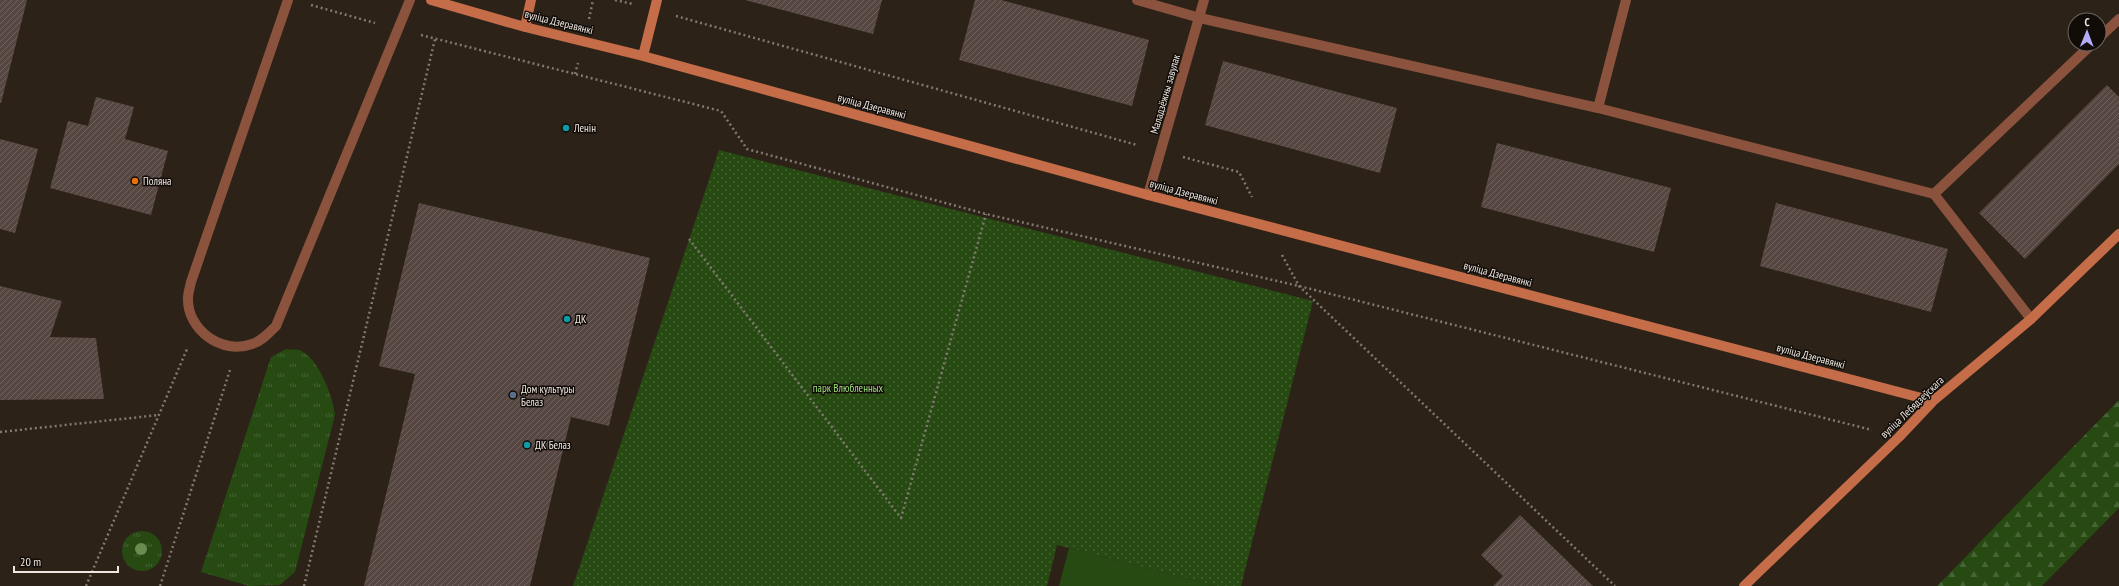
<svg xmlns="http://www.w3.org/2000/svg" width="2119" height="586" font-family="'PT Sans Narrow',sans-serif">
<defs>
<pattern id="grass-tufts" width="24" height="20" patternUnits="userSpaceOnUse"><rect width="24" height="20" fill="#264a12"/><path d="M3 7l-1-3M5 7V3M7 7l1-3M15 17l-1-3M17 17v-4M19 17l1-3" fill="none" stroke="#466434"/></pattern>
<pattern id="forest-firs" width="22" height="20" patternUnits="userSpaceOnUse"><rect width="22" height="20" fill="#264a12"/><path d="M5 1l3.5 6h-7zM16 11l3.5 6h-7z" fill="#466434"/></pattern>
<pattern id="park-dots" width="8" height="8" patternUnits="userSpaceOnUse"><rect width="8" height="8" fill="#264a12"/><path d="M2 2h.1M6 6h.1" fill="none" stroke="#466434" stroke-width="1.8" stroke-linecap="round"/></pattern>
<pattern id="building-hatch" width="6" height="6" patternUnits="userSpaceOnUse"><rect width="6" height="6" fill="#564742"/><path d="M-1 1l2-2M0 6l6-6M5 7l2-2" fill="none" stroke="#6f625d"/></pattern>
</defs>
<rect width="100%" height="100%" fill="#2c2218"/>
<path fill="url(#grass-tufts)" d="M286,349C290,350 295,349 299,350C318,356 333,397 335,415L295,572L280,585L249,586L201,572L271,357Z
M122 551a20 20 0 1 1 40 0a20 20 0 1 1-40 0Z"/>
<path fill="url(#forest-firs)" d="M2119,400V508L2042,586H1937Z"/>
<path fill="url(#park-dots)" d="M719,150L1313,301L1241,586H1217L1057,545L1047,586H573Z"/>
<path fill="#264a12" d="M1069,548L1217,586H1059Z"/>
<path fill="url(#building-hatch)" d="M0,0H27L1,103H0Z
M745,0H882L873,34Z
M975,0H1001L1149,40L1132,106L959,60Z
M1223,61L1397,108L1380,173L1205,125Z
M2107,85L2119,97V164L2025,259L1979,213Z
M96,97L134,107L125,139L168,151L151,215L50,188L68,121L88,126Z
M0,139L38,149L15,233L0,229Z
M1497,143L1671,188L1654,252L1481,207Z
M419,203L650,258L609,426L571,417L530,586H364L415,374L379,366Z
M1776,203L1948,249L1931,312L1760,266Z
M0,286L62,301L50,337L96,338L104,399L0,400Z
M1520,515L1593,586H1493L1503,576L1481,555Z"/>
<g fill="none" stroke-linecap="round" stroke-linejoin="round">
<path stroke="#827971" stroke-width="2.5" stroke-dasharray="2 3" stroke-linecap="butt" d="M615,0L633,4
M311,5L375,23
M676,16L1137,145
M589,19L593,0
M421,35L721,111L747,149L986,214L1299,286L1872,430
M575,74L578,63
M1183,157L1239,172L1252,197
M689,239L901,518L986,214
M1282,255L1299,286L1615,586
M0,432L159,415
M86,586L187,349
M160,586L230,370
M304,586L435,39"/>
<path stroke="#8b533d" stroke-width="10" d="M288,0L191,282C190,287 188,293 188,298C187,330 222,355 252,344C262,341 269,333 276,326L410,0
M1137,0L1200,18L1598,108L1934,194L2031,319
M2099,38L2119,19
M1598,108L1626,0
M1934,194L2092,44"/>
<path stroke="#8b533d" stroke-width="10" d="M1148,195L1204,0"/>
<path stroke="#c56c48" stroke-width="10" d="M431,0L525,27L643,56L1148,195L1933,401
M525,27L531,0
M643,56L657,0
M1744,586L1899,437L1933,401L2031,319L2119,234"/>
</g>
<circle fill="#6a8c4e" cx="141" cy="549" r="6"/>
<g fill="#0f9aa8" stroke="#110c08" stroke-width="1.5">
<circle cx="566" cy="128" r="4"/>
<circle cx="567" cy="319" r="4"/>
<circle cx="527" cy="445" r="4"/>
</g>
<circle fill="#e8710a" stroke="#110c08" stroke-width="1.5" cx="135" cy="181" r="4"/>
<circle fill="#5c6f8a" stroke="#110c08" stroke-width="1.5" cx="513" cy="395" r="4"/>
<g text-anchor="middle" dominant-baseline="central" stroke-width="3" stroke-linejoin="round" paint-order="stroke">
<g font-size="11" fill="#efe8e2" stroke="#110c08">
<text transform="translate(559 22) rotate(14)">вуліца Дзеравянкі</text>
<text transform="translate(1165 94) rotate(-74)">Маладзёжны завулак</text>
<text transform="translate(872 106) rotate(15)">вуліца Дзеравянкі</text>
<text transform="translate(1184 192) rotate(15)">вуліца Дзеравянкі</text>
<text transform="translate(1498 274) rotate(15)">вуліца Дзеравянкі</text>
<text transform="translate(1811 356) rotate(15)">вуліца Дзеравянкі</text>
<text transform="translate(1912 407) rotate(-44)">вуліца Лебядзеўскага</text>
</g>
<g font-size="11" fill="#efe8e2" stroke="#110c08" text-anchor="start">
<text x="574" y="128">Ленін</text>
<text x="143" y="181">Поляна</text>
<text x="575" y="319">ДК</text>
<text x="521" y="389">Дом культуры<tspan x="521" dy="13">Белаз</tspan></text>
<text x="535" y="445">ДК Белаз</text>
</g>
<g font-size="11" fill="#9ce27b" stroke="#110c08">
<text x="848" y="388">парк Влюбленных</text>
</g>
</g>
<g transform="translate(2087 32) rotate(1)"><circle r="19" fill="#110c08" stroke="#6a645f"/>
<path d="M0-3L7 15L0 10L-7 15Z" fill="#b5acf9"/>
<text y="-6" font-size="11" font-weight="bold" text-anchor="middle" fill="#efe8e2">С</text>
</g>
<path d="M14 566v6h104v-6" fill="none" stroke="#efe8e2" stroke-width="2"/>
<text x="20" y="566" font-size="12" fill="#efe8e2" stroke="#110c08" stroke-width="3" paint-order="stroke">20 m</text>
</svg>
